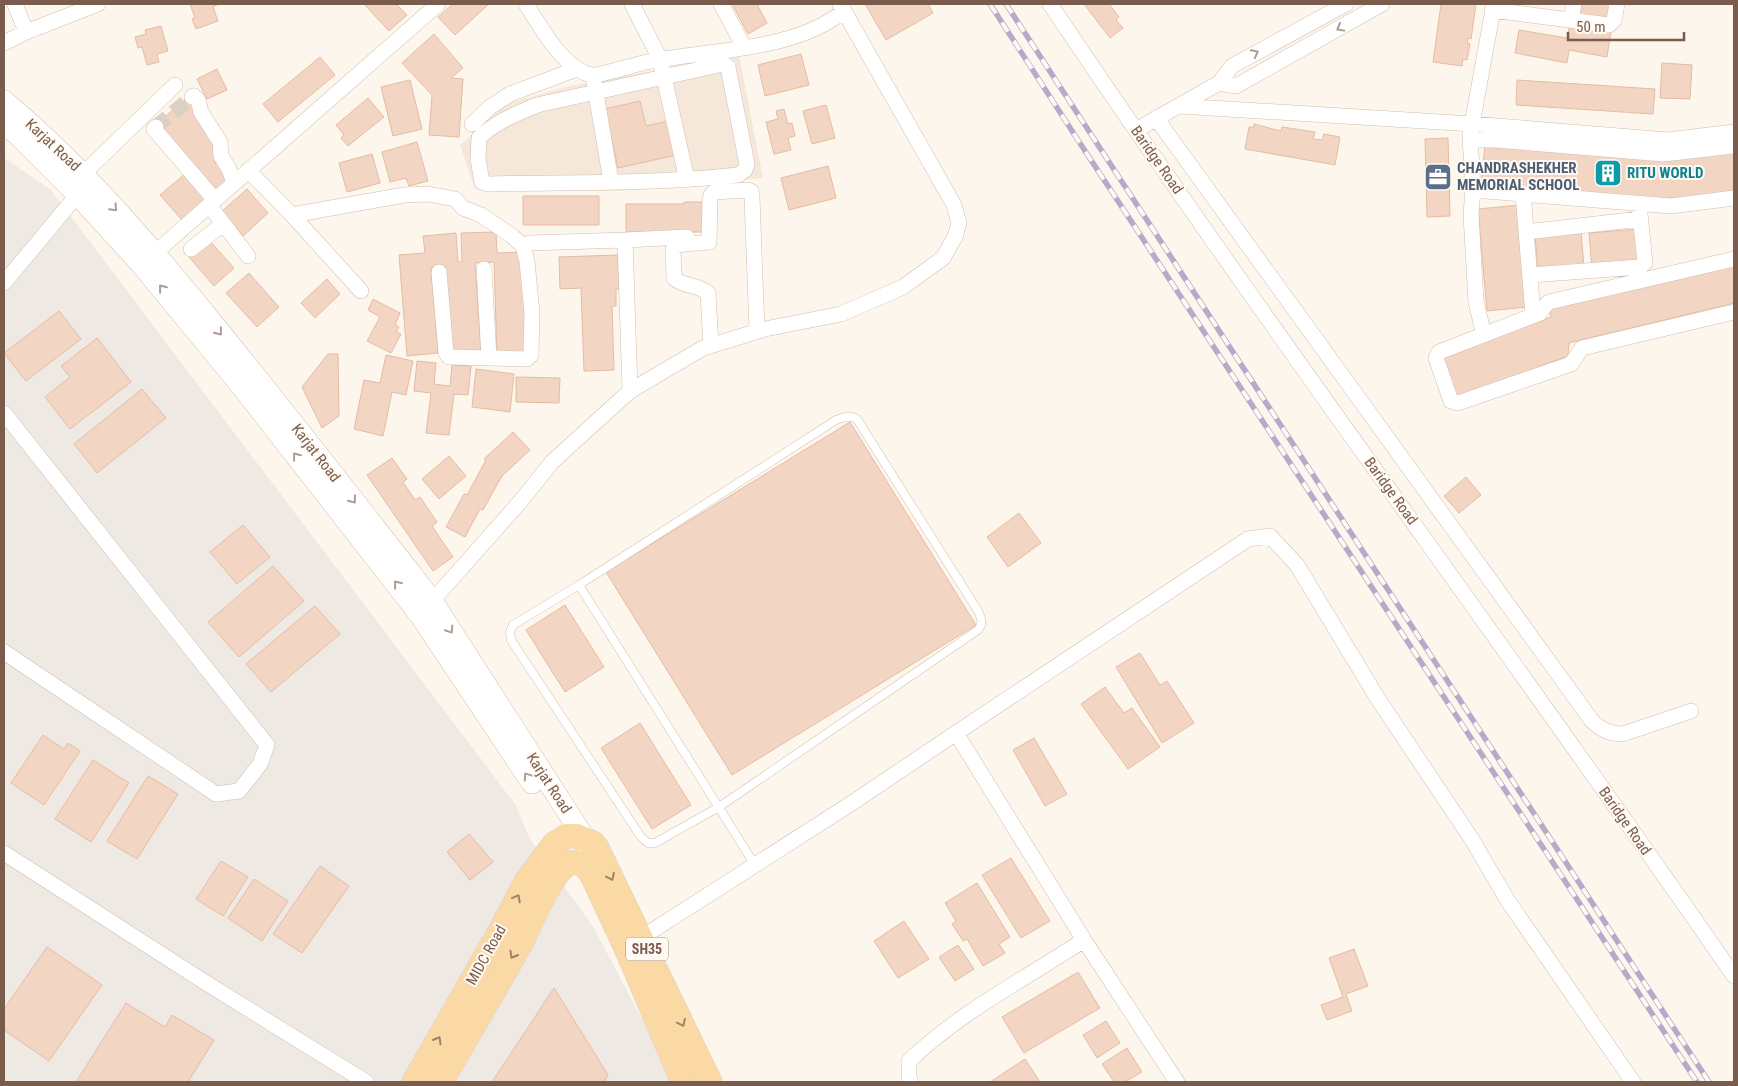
<svg xmlns="http://www.w3.org/2000/svg" width="1738" height="1086" font-family="'Roboto Condensed',sans-serif">
<rect width="100%" height="100%" fill="#fdf6ec"/>
<path fill="#f5e8da" d="M739,55L763,178L620,191L475,189L460,145L505,104L569,86Z"/>
<path fill="#efe9e4" d="M4,158L50,189L515,804L530,839L594,928L675,1082H4Z"/>
<path fill="#f3d5c3" stroke="#e6bba3" d="M190,4H219L213,7L218,21L196,29L192,19L195,18Z
M364,4H396L407,15L389,31Z
M453,4H489L455,35L438,17Z
M732,4H757L767,23L748,34Z
M865,4H928L933,13L886,40Z
M1084,4H1109L1119,17L1116,20L1123,28L1110,38Z
M1441,4H1476L1471,39L1468,38L1467,43L1470,44L1467,60L1463,59L1462,66L1433,62Z
M1578,4H1614L1611,21L1576,16Z
M1570,24L1611,31L1607,57L1569,50L1567,63L1515,53L1519,30L1567,38Z
M161,26L168,51L157,54L159,62L147,65L142,47L138,48L135,37L146,34L145,30Z
M434,34L463,68L451,78L463,79L459,137L429,135L432,95L402,63Z
M801,54L809,85L765,96L758,65Z
M320,57L335,75L278,122L263,104Z
M1662,63L1692,65L1690,99L1660,98Z
M217,69L227,90L207,99L197,79Z
M410,80L422,129L393,136L381,87Z
M1517,80L1655,89L1653,114L1516,105Z
M190,96L215,145L214,162L222,166L228,181L213,192L156,124Z
M368,98L384,117L348,146L341,138L344,135L336,125Z
M640,101L646,126L668,121L676,155L618,168L605,109Z
M826,105L835,138L812,144L803,111Z
M784,109L788,124L792,123L795,136L788,138L791,150L774,154L766,122L778,119L776,111Z
M1254,124L1281,131L1282,127L1315,132L1313,139L1322,140L1324,134L1340,137L1335,165L1245,149L1249,127H1254Z
M1448,138L1450,216L1427,217L1425,139Z
M417,142L428,181L409,186L406,178L390,182L382,152Z
M1485,144L1734,150V194L1671,202L1481,186Z
M372,154L380,183L347,192L339,163Z
M828,166L836,198L789,210L781,178Z
M186,173L208,198L182,220L160,195Z
M247,189L268,213L243,236L221,212Z
M523,196H599V225H523Z
M684,202H706V232H626V204H684Z
M1519,205L1528,307L1487,311L1478,209Z
M1638,229L1639,262L1592,268L1589,233Z
M496,232L497,253L523,252L526,353L497,354L494,262L475,263L481,352L451,354L445,267L431,268L438,353L407,356L399,255L425,253L423,236L456,233L458,262H462L461,233Z
M1581,232L1584,267L1538,271L1535,236Z
M209,240L234,268L214,286L189,257Z
M618,255L619,289H616V306H612L614,370L584,371L581,288L560,289L559,257Z
M1734,263V303L1569,343L1568,356L1454,398L1441,358L1551,317L1549,307Z
M249,273L279,307L257,327L226,293Z
M327,279L340,294L315,318L301,303Z
M373,299L400,313L395,325L399,327L396,332L401,334L391,353L367,341L380,317L368,310Z
M59,311L81,339L26,381L4,353Z
M97,338L131,382L70,429L45,397L70,377L61,366Z
M328,354H338L339,416L322,428L302,387Z
M386,355L413,361L406,395L392,392L383,436L354,429L364,380L380,383Z
M417,361L436,363L434,384L450,386L452,365L471,366L468,395L454,394L449,435L426,433L431,393L414,391Z
M476,369L514,374L510,412L472,407Z
M516,377L560,378L559,403L516,402Z
M142,389L166,418L97,473L74,444Z
M850,422L976,625L732,775L606,572Z
M513,432L530,450L502,476L483,510L480,509L465,537L446,527L464,494L467,495L486,460L484,459Z
M449,456L466,476L439,499L422,479Z
M392,458L407,479L403,482L415,500L420,497L437,522L432,526L453,557L433,571L367,475Z
M1466,477L1481,495L1459,513L1444,496Z
M1019,513L1041,543L1008,567L987,537Z
M243,525L270,557L237,584L210,552Z
M273,566L304,601L239,657L208,622Z
M565,605L604,667L565,692L526,630Z
M315,606L340,634L271,692L246,664Z
M1140,653L1160,685L1167,681L1194,723L1162,743L1116,667Z
M1105,687L1124,713L1132,708L1160,747L1128,769L1081,704Z
M640,723L691,805L652,829L601,748Z
M43,735L64,749L68,743L80,751L44,805L11,783Z
M1034,738L1067,794L1045,806L1013,750Z
M93,760L129,783L91,842L55,819Z
M148,776L178,794L137,859L107,841Z
M469,834L493,862L470,880L447,852Z
M1011,858L1050,921L1021,938L982,875Z
M221,861L248,877L223,916L196,899Z
M320,866L349,886L302,953L273,934Z
M254,879L288,901L262,941L228,918Z
M977,883L1010,937L999,944L1005,953L983,966L967,939L963,941L952,924L956,921L945,903Z
M904,921L929,959L898,978L874,941Z
M958,945L974,969L955,981L939,957Z
M47,947L102,985L49,1061L4,1030V1009Z
M1354,949L1368,986L1346,994L1352,1011L1327,1020L1321,1005L1343,997L1329,958Z
M1078,972L1100,1008L1024,1053L1002,1017Z
M554,988L608,1075L604,1082H492Z
M126,1003L165,1027L172,1015L214,1040L188,1082H76Z
M1106,1021L1120,1043L1097,1058L1083,1035Z
M1127,1048L1142,1072L1125,1082H1114L1102,1064Z
M1025,1059L1040,1082H990Z"/>
<g fill="none" stroke-linecap="round" stroke-linejoin="round">
<path stroke="#dcd0c4" stroke-width="15" stroke-dasharray="15 8" stroke-linecap="butt" d="M156,127L192,97"/>
<g stroke="#d1beb0" stroke-width="9">
<path id="service" d="M845,417H852L857,419L978,611C981,618 984,623 978,630L719,807L655,843H648L641,837L511,640L510,632L513,625L579,585L836,420Z
M579,585L755,865"/>
</g>
<g stroke="#d1beb0" stroke-width="16">
<path id="minor" d="M15,4L26,32
M526,4C540,26 564,70 592,75C598,76 637,64 647,62C710,49 793,52 844,11
M632,4L660,59L687,180
M721,4L744,47
M1050,4C1271,333 1509,650 1734,976
M1494,4L1470,135L1473,190L1671,206L1734,198
M1492,10L1609,25L1614,20L1617,4
M1571,19L1574,4
M4,43L26,32L98,4
M723,64L728,67L747,164L745,170L738,175C656,184 572,182 489,184L482,182L478,159L479,138C495,122 516,114 537,105Z
M594,82L611,181
M1219,83L1236,86L1382,4
M192,97L194,96L198,100L201,112L220,142L221,156L229,169L234,183
M1179,106L1473,124L1668,140L1734,132
M1156,118L1592,721C1602,730 1609,734 1623,734L1691,711
M472,124L490,107L510,94L577,69
M156,127L154,129L215,200
M1136,130L1219,83L1232,66L1346,4
M1471,140H1495L1663,154L1734,146
M248,170L292,215L361,291
M83,174L175,85
M1473,190L1471,214L1476,302L1484,335
M1523,194L1533,315
M209,205L248,256
M292,215L404,195L428,194L455,199L463,208L481,215L512,236L523,246L527,261L532,313L531,355L527,359L449,357L446,353L439,272
M1526,232L1640,219
M529,243L625,240
M191,249L223,224
M1734,259L1549,302L1544,307L1540,313L1439,352L1436,358L1451,401L1458,403L1571,364L1582,348L1734,312
M147,260L438,4
M484,269L489,358
M1530,275L1640,267L1645,263L1639,204
M4,283L83,188
M711,346L708,293C697,284 683,287 674,278L673,250L675,246L685,244L709,242L710,199L711,195L714,192L748,190L751,191L752,197L757,331
M630,391L625,240L687,237
M4,413L267,745L260,764L239,791L216,794L4,652
M426,608L520,502L552,462L630,391L703,348L765,329L841,314L903,287L943,258L955,237L959,223L954,205L840,4
M956,733L1248,539L1270,536L1297,565L1378,699L1471,838L1508,901L1633,1082
M4,853L203,981L366,1082
M633,943L852,803L956,733L1084,940L1177,1082
M910,1082L909,1077V1061C960,1012 1025,979 1084,940"/>
</g>
<g stroke="#d6c0b0" stroke-width="22">
<path id="secondary" d="M4,101C83,167 150,246 215,326C282,408 347,492 412,575L432,601L585,839L588,849
M4,124L18,135L77,194L142,265L243,388L420,615L532,783"/>
</g>
<g stroke="#dad1cd" stroke-width="25">
<path id="primary" d="M414,1082L500,931L527,880L554,844L567,836H577L593,843L597,848L710,1082
M441,1082C467,1036 495,990 521,943C530,925 551,873 568,864C579,859 586,866 592,875L626,948L683,1082"/>
</g>
<use href="#service" stroke="#fff" stroke-width="8"/>
<use href="#minor" stroke="#fff" stroke-width="15"/>
<use href="#secondary" stroke="#fff" stroke-width="21"/>
<use href="#primary" stroke="#fbd9a5" stroke-width="24"/>
<g stroke="#b9a8c9" stroke-width="5.5">
<path id="rail" d="M990,4L1087,154L1697,1082
M1006,4L1709,1082"/>
</g>
<use href="#rail" stroke="#fffaf3" stroke-width="4" stroke-dasharray="11" stroke-linecap="butt"/>
</g>
<defs><path id="oneway-chevron" d="M-2-3.5L2.5 0L-2 3.5" fill="none" stroke-width="1.6" stroke-linecap="round" stroke-linejoin="round" transform="scale(1.25)"/></defs>
<g stroke="#af9d94">
<use href="#oneway-chevron" transform="translate(1340 28) rotate(151)"/>
<use href="#oneway-chevron" transform="translate(1255 53) rotate(-28)"/>
<use href="#oneway-chevron" transform="translate(114 208) rotate(47)"/>
<use href="#oneway-chevron" transform="translate(162 288) rotate(-129)"/>
<use href="#oneway-chevron" transform="translate(219 332) rotate(51)"/>
<use href="#oneway-chevron" transform="translate(296 456) rotate(-128)"/>
<use href="#oneway-chevron" transform="translate(353 500) rotate(52)"/>
<use href="#oneway-chevron" transform="translate(397 584) rotate(-128)"/>
<use href="#oneway-chevron" transform="translate(450 630) rotate(57)"/>
<use href="#oneway-chevron" transform="translate(527 776) rotate(-124)"/>
</g>
<g stroke="#a18267">
<use href="#oneway-chevron" transform="translate(611 877) rotate(64)"/>
<use href="#oneway-chevron" transform="translate(517 898) rotate(-62)"/>
<use href="#oneway-chevron" transform="translate(513 955) rotate(120)"/>
<use href="#oneway-chevron" transform="translate(682 1023) rotate(65)"/>
<use href="#oneway-chevron" transform="translate(438 1040) rotate(-60)"/>
</g>
<defs>
<g id="building-square" transform="scale(1.4375)"><rect x="-9" y="-9" width="18" height="18" rx="4" fill="#0f9aa8" stroke="#fffaf3"/><path d="M-4-6H4V6H1V3H-1V6H-4ZM-2.5-4.3h1.7v1.8h-1.7ZM.8-4.3h1.7v1.8H.8ZM-2.5-1h1.7V.8h-1.7ZM.8-1h1.7V.8H.8Z" fill="#fff"/></g>
<g id="office-square" transform="scale(1.4375)"><rect x="-9" y="-9" width="18" height="18" rx="4" fill="#5c6f8a" stroke="#fffaf3"/><path d="M-6-3h4V-5.5h4V-3h4V5H-6ZM-1-4.5V-3h2v-1.5ZM-6 0V1H6V0Z" fill="#fff"/></g>
</defs>
<g fill-rule="evenodd">
<use href="#building-square" x="1608" y="173"/>
<use href="#office-square" x="1438" y="177"/>
</g>
<g text-anchor="middle" dominant-baseline="central" stroke-width="4" stroke-linejoin="round" paint-order="stroke">
<rect fill="#fffaf3" stroke="#a28b7f" stroke-width="1" x="626" y="937.5" width="42" height="23" rx="4"/>
<g font-size="14" font-weight="bold" fill="#7a5c4d">
<text x="647" y="949">SH35</text>
</g>
<g font-size="15" fill="#7a5c4d" stroke="#fffaf3">
<text transform="translate(53 145) rotate(43)">Karjat Road</text>
<text transform="translate(1157 160) rotate(55)">Baridge Road</text>
<text transform="translate(316 453) rotate(52)">Karjat Road</text>
<text transform="translate(1391 491) rotate(54)">Baridge Road</text>
<text transform="translate(549 783) rotate(57)">Karjat Road</text>
<text transform="translate(1625 821) rotate(55)">Baridge Road</text>
<text transform="translate(486 955) rotate(-61)">MIDC Road</text>
</g>
<g font-size="15" font-weight="bold" fill="#4e5e75" stroke="#fffaf3" text-anchor="start">
<text x="1457" y="168">CHANDRASHEKHER<tspan x="1457" dy="17">MEMORIAL SCHOOL</tspan></text>
</g>
<g font-size="15" font-weight="bold" fill="#0d838f" stroke="#fffaf3" text-anchor="start">
<text x="1627" y="173">RITU WORLD</text>
</g>
</g>
<rect width="1738" height="1086" fill="none" stroke="#7a5c4d" stroke-width="10"/>
<path d="M1568 32v8h116v-8" fill="none" stroke="#7a5c4d" stroke-width="2.5"/>
<text x="1576" y="32" font-size="15" fill="#7a5c4d" stroke="#fffaf3" stroke-width="4" paint-order="stroke">50 m</text>
</svg>
